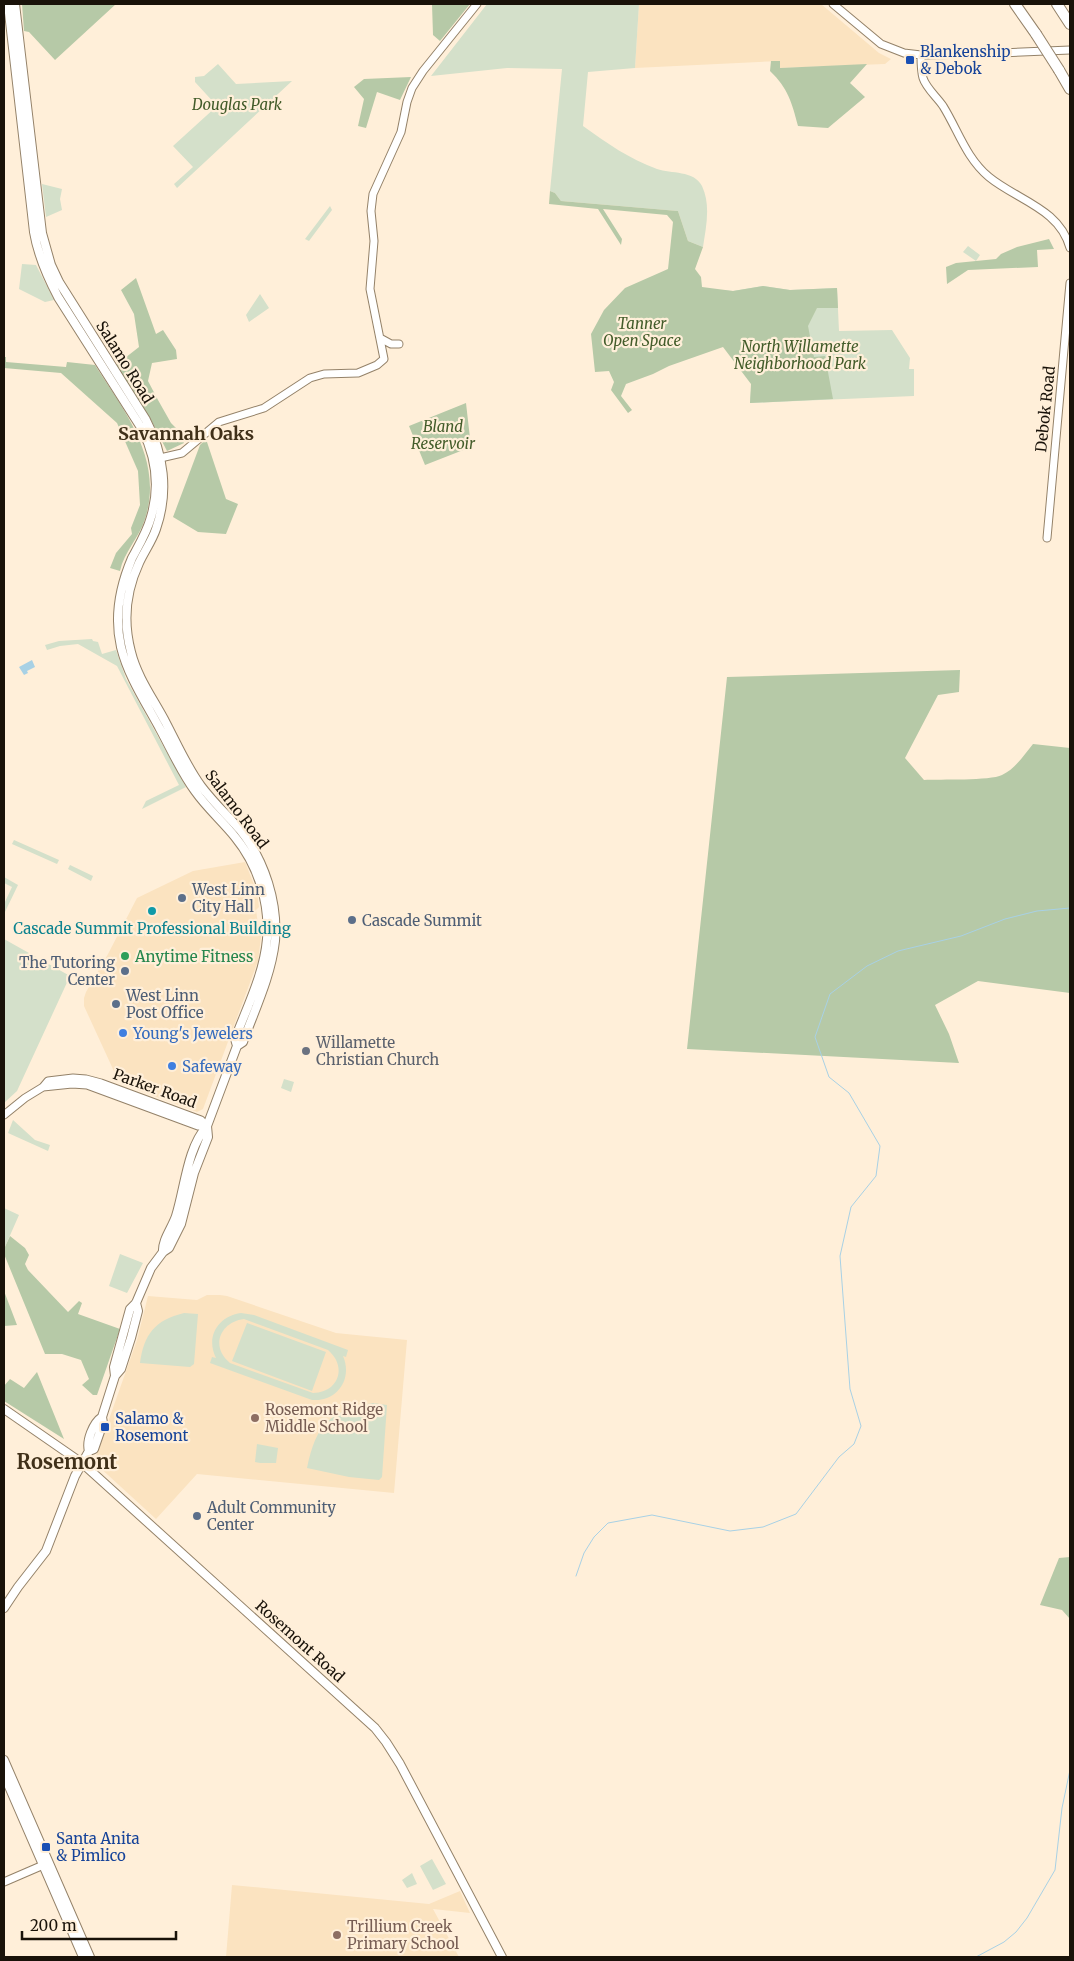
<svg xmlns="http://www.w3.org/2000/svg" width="1074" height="1961" font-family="Merriweather,serif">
<rect width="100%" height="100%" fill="#ffefd9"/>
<path fill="#fbe3c0" d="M639,4H821L879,53L891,59L885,64L779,68L780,61L635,68Z
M245,862L257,892L259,907L256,910L258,924L261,925L262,929L258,961L203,1109L197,1112L138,1090L133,1085L118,1080L84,1006V998L86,992L108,954L137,898L193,871Z
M207,1295H220L227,1296L336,1333L407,1340L394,1493L197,1474L156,1519L97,1465L95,1459L137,1340L148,1296L197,1300Z
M232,1885L429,1904L460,1891L470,1913L433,1909L459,1957H226Z"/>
<path fill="#d4e0ca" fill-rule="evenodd" d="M487,4H639L635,68L588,72L583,126C608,144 628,158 657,169C671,174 694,170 702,186C711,205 706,227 703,247L688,241L678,211L561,201L555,193L550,191L562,69L507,68L431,76Z
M218,64L236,84L292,81L177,188L174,184L193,167L173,146L217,106L195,82V77L204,76Z
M42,184L62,189L60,199L62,210L46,217Z
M330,206L332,210L309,241L305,239Z
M968,246L980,255L976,261L963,252Z
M22,264L36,265L54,300L45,302L19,289Z
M763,286L790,290L837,288L839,331L892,330L910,358L909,369H914V396L750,403L758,302L720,290L733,291Z
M260,294L269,308L249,322L246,315Z
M92,639L93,641L98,642L102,654L116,650L126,679L186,787L142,809L146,801L179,785L117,666L78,644L60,646L47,650L45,645L59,641Z
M14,840L59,860L57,864L12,844Z
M70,865L93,876L91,881L68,869Z
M4,877L18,885L4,914V904L12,887L4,883Z
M4,939L70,976L17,1091L4,1103Z
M284,1079L294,1082L291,1092L281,1088Z
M13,1120L35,1140L50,1145L48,1151L8,1133Z
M4,1208L19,1215L4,1249Z
M120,1254L143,1263L127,1293L109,1286Z
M184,1313L198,1314L194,1364L190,1367L140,1363C144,1334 155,1320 184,1313Z
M241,1313L254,1315L348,1350L346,1357L343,1356C353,1379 337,1402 312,1400L210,1363L212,1357L216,1358C205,1336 219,1316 241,1313ZM244,1319L328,1350C348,1367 338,1393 313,1393L230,1363C210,1347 220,1322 244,1319Z
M247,1323L326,1352L312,1391L232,1361Z
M373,1403L387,1405L382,1477L379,1480L349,1477L307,1468C316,1425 329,1411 373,1403Z
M257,1444L278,1448L276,1463H260L255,1462Z
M432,1859L446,1884L433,1890L420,1866Z
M412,1873L417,1884L407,1888L402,1880Z"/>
<path fill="#b6c9a7" d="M22,4H116L55,60L29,32L24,31Z
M432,4H470L440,41L433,35Z
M771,61H780V68L867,64L850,83L865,97L828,128L798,126C792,103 788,88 770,71Z
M411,77L400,100L377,92L366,128L358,126L364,99L354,87L364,79Z
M550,191L555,193L561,201L678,211L688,241L703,247L695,269L701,277L702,287L733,291L763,286L790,290L837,288L838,308H817L808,326L814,357L825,356L833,399L750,403L751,384L723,347L669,366L653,374L626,384L621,396L632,410L628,413L611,390L614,382L609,371L595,372L591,334L604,310L625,288L668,269L673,222L667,215L603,209L622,239L621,245L598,209L549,204Z
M1049,239L1054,249L1037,250L1038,267L968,270L947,284L946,267L956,263L996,259L1001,254L1017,247Z
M136,278L156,334L163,330L176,350L177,359L152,363L148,381L158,400L171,423L176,428L184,443L167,451L151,420L116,365L139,347L134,314L121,290Z
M4,357H6V362L66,367L67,362L95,365C125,412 164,460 145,519C139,538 124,552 120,571L110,568L116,553L132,534L131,528L140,505L138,471L117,423L61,373L4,368Z
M466,403L471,447L425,465L409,426Z
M206,439L226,499L238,504L226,534L198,532L173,517L200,445Z
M960,670L959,692L938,695L905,758L924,780C940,779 990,781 1002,775C1015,769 1024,755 1033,744L1070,748V993L978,981L935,1005L949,1034L959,1063L687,1049L727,677Z
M10,1236L25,1248L29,1255L25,1264L28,1270L68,1312L79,1301L82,1303L78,1314L120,1329L97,1395H93L82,1385L89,1379L81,1360L62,1354H45L4,1254V1249Z
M4,1291L17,1325L4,1326Z
M37,1372L64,1439L4,1401V1386L10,1379L24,1388Z
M1070,1557V1619L1062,1610L1040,1605L1059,1558Z"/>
<path fill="#a8d1e5" d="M32,660L35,667L27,671L28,673L24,675L19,667Z"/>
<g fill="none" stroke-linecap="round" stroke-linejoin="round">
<path stroke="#a8d1e5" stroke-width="1" d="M576,1576L584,1553L594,1537L608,1523L652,1515L730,1531L763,1527L796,1514L839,1457L854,1444L861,1426L850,1389L840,1256L851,1207L876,1176L880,1146L849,1093L829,1077L815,1037L830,994L867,966L898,951L961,936L1005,919L1037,911L1070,908
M976,1957L1004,1942L1016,1932L1027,1918L1055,1870L1062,1808L1070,1770"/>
<g stroke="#948269" stroke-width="9">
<path id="tertiary" d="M833,4L881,44L904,53L921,55L978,54L1070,50
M921,55C921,62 921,71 923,78C926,88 937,97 943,106C958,130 966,158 989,177C1017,200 1060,209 1070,248
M380,338L391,344H399
M156,459L182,453L219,422L264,408L310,378L324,374L358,373L377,365L384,359L370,289L374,241L371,211L373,194L401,132L407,102L412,88L423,71L477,4
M1047,538L1070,283
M43,1087L72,1084L87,1085L198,1126H207
M4,1115L25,1098L43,1087L48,1081L73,1078L86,1079L101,1083L201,1120L207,1126
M4,1882L48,1863"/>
</g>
<g stroke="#948269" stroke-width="10">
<path id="secondary" d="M8,4L34,232C38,256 47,276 58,297L142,429C156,457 160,487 151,517C147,532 139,545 132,558C120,586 114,617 121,647C128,676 146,703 160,729C171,749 181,772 195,791C207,808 222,821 235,837C258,865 270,903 267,939C264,974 247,1007 235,1039L237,1046L207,1126L208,1137L194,1173L181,1224L169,1248L163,1252L151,1268L136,1303L130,1309L114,1367L115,1376
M15,4L42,233L51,265L59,282L146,420C164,454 169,492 156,529C152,541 144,552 139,563C126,591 123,622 131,652C137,677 154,700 166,723C177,744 187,767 201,786C213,802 228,816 241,831C265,861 278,903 275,941C271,976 255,1009 243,1042L237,1046
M163,1252C162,1240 172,1228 176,1216C185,1188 187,1148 207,1126
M4,1409L82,1463L375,1728L386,1742L400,1764L502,1957
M89,1451C86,1441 93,1423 102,1417
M4,1608L18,1587L46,1551L75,1476L89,1451L94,1449L103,1423L102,1417L115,1376L121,1369L131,1338L138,1311L136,1303
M4,1760L90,1957
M4,1775L83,1957"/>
</g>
<g stroke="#948269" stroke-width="12">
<path id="motorway" d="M1015,4L1036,34
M1057,4L1070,24
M1059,70L1070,89"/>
</g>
<use href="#tertiary" stroke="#fff" stroke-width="7"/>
<use href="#secondary" stroke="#fff" stroke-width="8"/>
<use href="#motorway" stroke="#fff" stroke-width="10"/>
<g stroke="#948269" stroke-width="12" stroke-linecap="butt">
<path id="motorway-bridge" d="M1036,34L1059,70"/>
</g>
<use href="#motorway-bridge" stroke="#fff" stroke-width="10"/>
</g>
<g fill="#1a4fb4" stroke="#ffefd9" stroke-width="2">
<rect x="905" y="55" width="10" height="10" rx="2.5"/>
<rect x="100" y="1422" width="10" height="10" rx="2.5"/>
<rect x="41" y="1842" width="10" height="10" rx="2.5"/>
</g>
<g fill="#5c6f8a" stroke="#ffefd9" stroke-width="2">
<circle cx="182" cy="898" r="5"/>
<circle cx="352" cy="920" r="5"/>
<circle cx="125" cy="971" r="5"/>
<circle cx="116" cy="1004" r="5"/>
<circle cx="197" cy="1516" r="5"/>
</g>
<circle fill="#0f9aa8" stroke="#ffefd9" stroke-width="2" cx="152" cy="911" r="5"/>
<circle fill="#2e9e5b" stroke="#ffefd9" stroke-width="2" cx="125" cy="956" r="5"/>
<g fill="#3f7fe0" stroke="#ffefd9" stroke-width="2">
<circle cx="123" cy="1033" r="5"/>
<circle cx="172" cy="1066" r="5"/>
</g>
<circle fill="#6b7280" stroke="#ffefd9" stroke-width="2" cx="306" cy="1051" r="5"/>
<g fill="#8d6e63" stroke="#ffefd9" stroke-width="2">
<circle cx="255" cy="1418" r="5"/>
<circle cx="337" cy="1935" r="5"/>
</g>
<g text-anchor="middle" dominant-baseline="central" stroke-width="4.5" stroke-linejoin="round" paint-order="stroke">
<g font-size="15" fill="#164399" stroke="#ffefd9" text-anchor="start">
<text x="920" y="51">Blankenship<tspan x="920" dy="17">&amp; Debok</tspan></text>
<text x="115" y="1418">Salamo &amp;<tspan x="115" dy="17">Rosemont</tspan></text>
<text x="56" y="1838">Santa Anita<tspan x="56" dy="17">&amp; Pimlico</tspan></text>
</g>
<g font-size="15" font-style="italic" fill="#435c2a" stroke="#ffefd9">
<text x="237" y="104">Douglas Park</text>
<text x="642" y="323">Tanner<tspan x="642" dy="17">Open Space</tspan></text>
<text x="800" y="346">North Willamette<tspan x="800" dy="17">Neighborhood Park</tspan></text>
<text x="443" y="426">Bland<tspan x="443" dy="17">Reservoir</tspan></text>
</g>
<g font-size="15" fill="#191209" stroke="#ffefd9">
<text transform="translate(125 362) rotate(58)">Salamo Road</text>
<text transform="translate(1045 409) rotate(-84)">Debok Road</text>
<text transform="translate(237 809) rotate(53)">Salamo Road</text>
<text transform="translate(155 1088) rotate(20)">Parker Road</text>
<text transform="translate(300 1641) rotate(42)">Rosemont Road</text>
</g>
<g font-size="15" fill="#4e5e75" stroke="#ffefd9" text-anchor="start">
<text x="192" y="889">West Linn<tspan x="192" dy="17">City Hall</tspan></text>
<text x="362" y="920">Cascade Summit</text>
<text x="115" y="962" text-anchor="end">The Tutoring<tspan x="115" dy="17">Center</tspan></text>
<text x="126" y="995">West Linn<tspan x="126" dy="17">Post Office</tspan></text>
<text x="207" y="1507">Adult Community<tspan x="207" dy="17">Center</tspan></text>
</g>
<g font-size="15" fill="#0d838f" stroke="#ffefd9">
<text x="152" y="928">Cascade Summit Professional Building</text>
</g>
<g font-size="15" fill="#27864d" stroke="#ffefd9" text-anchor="start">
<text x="135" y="956">Anytime Fitness</text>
</g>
<g font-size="15" fill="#366cbe" stroke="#ffefd9" text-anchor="start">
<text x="133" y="1033">Young's Jewelers</text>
<text x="182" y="1066">Safeway</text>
</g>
<g font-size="15" fill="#5b616d" stroke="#ffefd9" text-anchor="start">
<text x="316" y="1042">Willamette<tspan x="316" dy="17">Christian Church</tspan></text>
</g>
<g font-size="15" fill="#785e54" stroke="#ffefd9" text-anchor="start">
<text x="265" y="1409">Rosemont Ridge<tspan x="265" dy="17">Middle School</tspan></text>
<text x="347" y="1926">Trillium Creek<tspan x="347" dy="17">Primary School</tspan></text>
</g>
<g font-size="18" font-weight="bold" fill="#403019" stroke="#ffefd9">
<text x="186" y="433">Savannah Oaks</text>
</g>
<g font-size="20" font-weight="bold" fill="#403019" stroke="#ffefd9">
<text x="67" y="1461">Rosemont</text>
</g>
</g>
<rect width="1074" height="1961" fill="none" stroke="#191209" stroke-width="10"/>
<path d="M22 1931v8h154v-8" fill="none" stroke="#191209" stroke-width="2.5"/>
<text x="30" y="1931" font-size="15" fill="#191209" stroke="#ffefd9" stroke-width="4" paint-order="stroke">200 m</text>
</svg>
